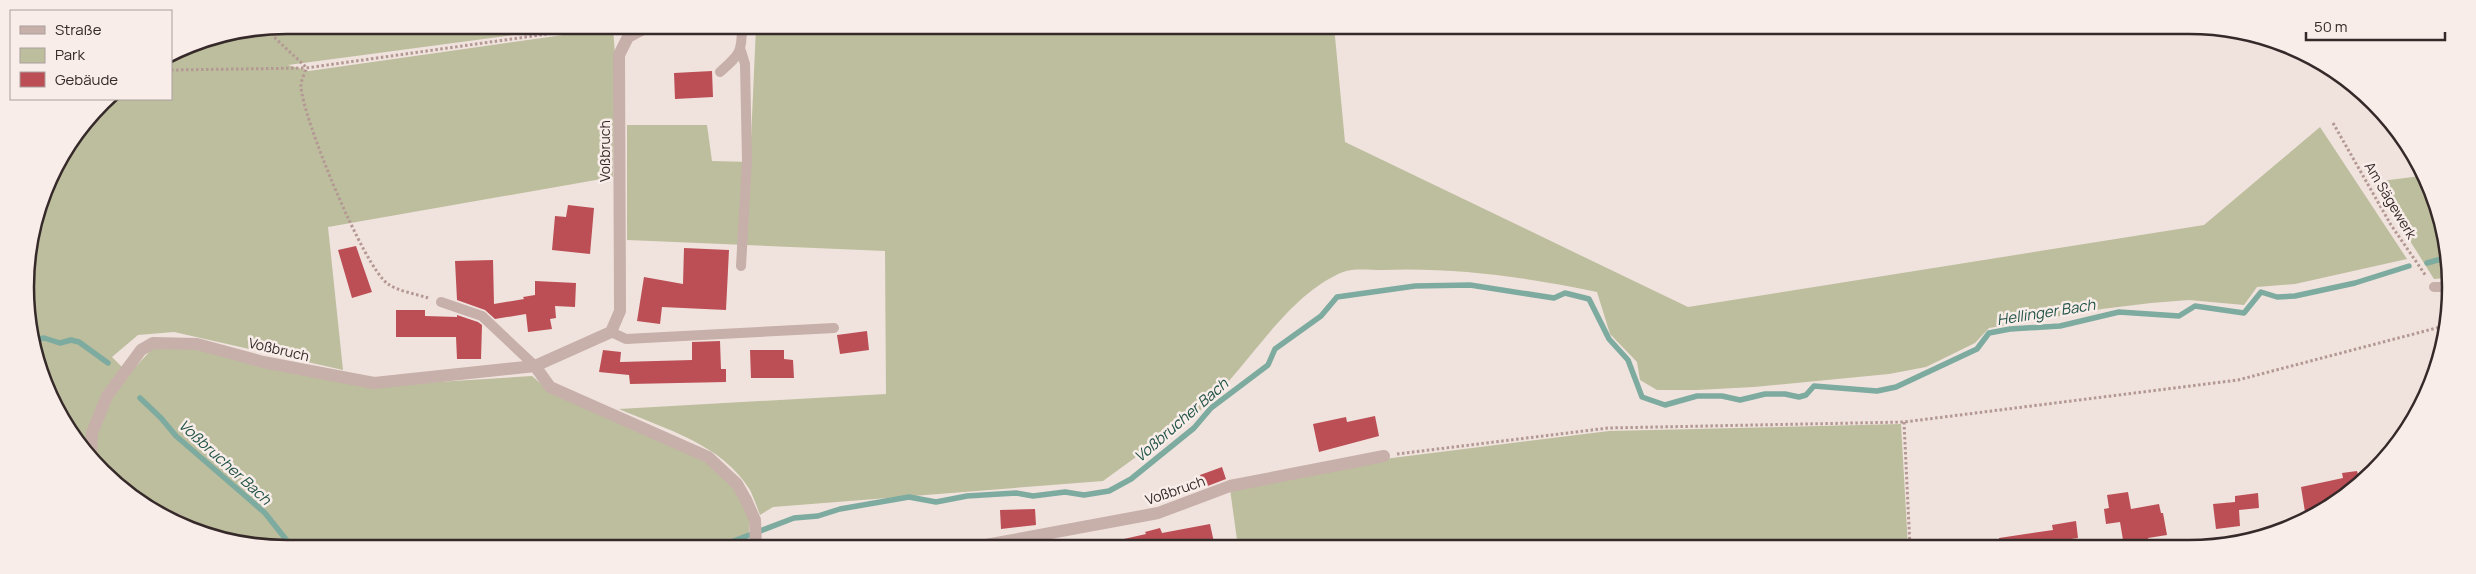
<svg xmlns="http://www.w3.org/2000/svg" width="2476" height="574" font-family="Manrope,sans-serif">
<rect width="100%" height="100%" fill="#f0e2dd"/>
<path fill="#bdbe9e" d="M287,25H589L288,65L309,71L613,28L615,55L613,177L328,227L343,370L174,332L138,335L112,357L129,374L151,350L170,344L372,386L532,376L547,389L705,459L733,485L749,516V531L745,547H253L156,514L79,447L34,355L26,270L52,171L107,99H171V55L187,45Z
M768,26H1334L1345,142L1688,307L2204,225L2320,127L2407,259L2295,284L2257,287L2244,305L2189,300L2151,303L2102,309L1989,328L1975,343L1926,367L1889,374L1754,387L1697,390H1657L1640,380L1637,362L1610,334L1597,292C1524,277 1455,267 1381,270C1370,270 1353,268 1343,272C1295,292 1262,344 1228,382L1224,393L1103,481L773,507L760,515C757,507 754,498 750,490C722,444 665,429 619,409L886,394L885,251L627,240V125H707L712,161L750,162L756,27Z
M2421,176L2442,219L2446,278L2434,279L2373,182Z
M1901,424L1908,547H1238L1230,489L1384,459L1609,431Z"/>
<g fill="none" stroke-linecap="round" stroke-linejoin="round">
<path stroke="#7eab9f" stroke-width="5.5" d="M2427,263L2445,258
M33,340L44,338L60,343L71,340L79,342L108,363
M140,398L161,418L176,436L265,513L292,547
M718,547L794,518L818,516L840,509L909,497L936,502L967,496L1016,493L1033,496L1065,492L1084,495L1109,491L1131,479L1194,428L1211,408L1268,365L1275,349L1321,316L1337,297L1415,286L1470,285L1554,298L1565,293L1589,299L1609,339L1628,360L1642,397L1665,405L1697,396H1722L1740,400L1765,394H1785L1799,397L1806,395L1814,386L1877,391L1896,387L1977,349L1989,333L2010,329L2060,326L2119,312L2179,316L2195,306L2244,313L2261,292L2277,297L2295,296L2355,283L2409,266"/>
</g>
<path fill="#bc4f56" d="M712,71L713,97L675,99L674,73Z
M568,205L594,208L590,254L552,250L555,216L566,217Z
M356,246L372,292L352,298L338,250Z
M684,248L729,250L726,310L662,307L660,324L637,321L644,277L683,284Z
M493,260L494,304L524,299L523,297L535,295V281L576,283L575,307L555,306L556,318L550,319L552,329L528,332L526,314L495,319L485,310L457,300L455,261Z
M396,310H425V316L457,317V315L478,322L482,325L481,359H457L456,337H396Z
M867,331L869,350L840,354L837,335Z
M720,341L721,369H726V382L630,384L629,375L599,372L603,350L621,352L620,362L692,360V342Z
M750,350H784V359L793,360L794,378H751Z
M1375,416L1379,436L1319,452L1313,424L1346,417L1347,422Z
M1222,467L1226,479L1205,487L1200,475Z
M2357,471L2358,475L2375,472L2322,509L2305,512L2301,487L2343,478L2342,473Z
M2128,492L2131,509L2159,504L2161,513H2163L2167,535L2148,538L2149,542L2124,546L2120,522L2106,524L2104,509L2109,508L2107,495Z
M2258,493L2259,508L2239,510L2240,526L2216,529L2213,504L2235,502V496Z
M1035,509L1036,525L1001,529L1000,510Z
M2076,521L2078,538L2057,541L2058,547H1999V538L2053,530L2052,525Z
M1210,524L1215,547H1115V541L1146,534L1145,532L1160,528L1162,533Z"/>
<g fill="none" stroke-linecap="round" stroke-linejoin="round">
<path stroke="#b39894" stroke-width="3" stroke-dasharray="2.5 2.5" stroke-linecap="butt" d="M269,29L276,39L306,67
M171,70L306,68
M2333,123L2391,225L2426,276
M428,298C416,294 398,291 388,284C364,268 302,117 301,86C301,80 305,73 306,68L611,25
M1904,422L1910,547
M1397,454L1608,428L1904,422L2238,380L2448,325"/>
<path stroke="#c7afaa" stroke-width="10" d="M741,51L745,64L747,160L741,266
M720,72C740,54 742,53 742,26
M2434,287H2446
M441,302L482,316L535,366
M611,332L626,339L834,328"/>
<path stroke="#c7afaa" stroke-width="12" d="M535,366L550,387L708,457L737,484L746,500L755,520L756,547
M93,459L91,454L92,433L107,396L141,350L153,343L197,344L263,362L374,383L535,366L611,332L620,311L619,55L628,37L647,27L674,25
M143,503L186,524
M975,547L1158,513L1230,486L1384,456
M2210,547L2236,543"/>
</g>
<g text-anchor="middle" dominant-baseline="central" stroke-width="5" stroke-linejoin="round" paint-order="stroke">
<g font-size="14" fill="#362929" stroke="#f8ede9">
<text transform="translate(604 151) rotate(-90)">Voßbruch</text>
<text transform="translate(2391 200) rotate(59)">Am Sägewerk</text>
<text transform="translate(279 349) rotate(13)">Voßbruch</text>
<text transform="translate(1175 490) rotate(-19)">Voßbruch</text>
</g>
<g font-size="15" font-style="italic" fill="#225448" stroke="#f8ede9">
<text transform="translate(2046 312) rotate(-9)">Hellinger Bach</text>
<text transform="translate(1181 420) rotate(-41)">Voßbrucher Bach</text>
<text transform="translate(225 462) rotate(42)">Voßbrucher Bach</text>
</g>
</g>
<path d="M0 0H2476V574H0ZM287 34H2189A253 253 0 0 1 2442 287V287A253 253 0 0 1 2189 540H287A253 253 0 0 1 34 287V287A253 253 0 0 1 287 34Z" fill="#f8ede9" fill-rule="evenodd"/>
<path fill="none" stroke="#362929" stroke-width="2.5" d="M287 34H2189A253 253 0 0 1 2442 287V287A253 253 0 0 1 2189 540H287A253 253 0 0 1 34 287V287A253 253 0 0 1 287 34Z"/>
<rect x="10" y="10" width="162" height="90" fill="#f8ede9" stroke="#aa9f9c"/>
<rect x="20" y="26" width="25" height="8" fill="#c7afaa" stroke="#aa9f9c"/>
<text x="55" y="35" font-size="15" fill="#362929">Straße</text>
<rect x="20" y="48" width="25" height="15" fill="#bdbe9e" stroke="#aa9f9c"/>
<text x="55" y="60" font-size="15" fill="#362929">Park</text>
<rect x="20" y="72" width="25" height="15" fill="#bc4f56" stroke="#aa9f9c"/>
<text x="55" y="85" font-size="15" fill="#362929">Gebäude</text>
<path d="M2306 32v8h139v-8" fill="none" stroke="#362929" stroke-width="2.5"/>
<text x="2314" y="32" font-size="15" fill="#362929" stroke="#f8ede9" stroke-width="4" paint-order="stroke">50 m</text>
</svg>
